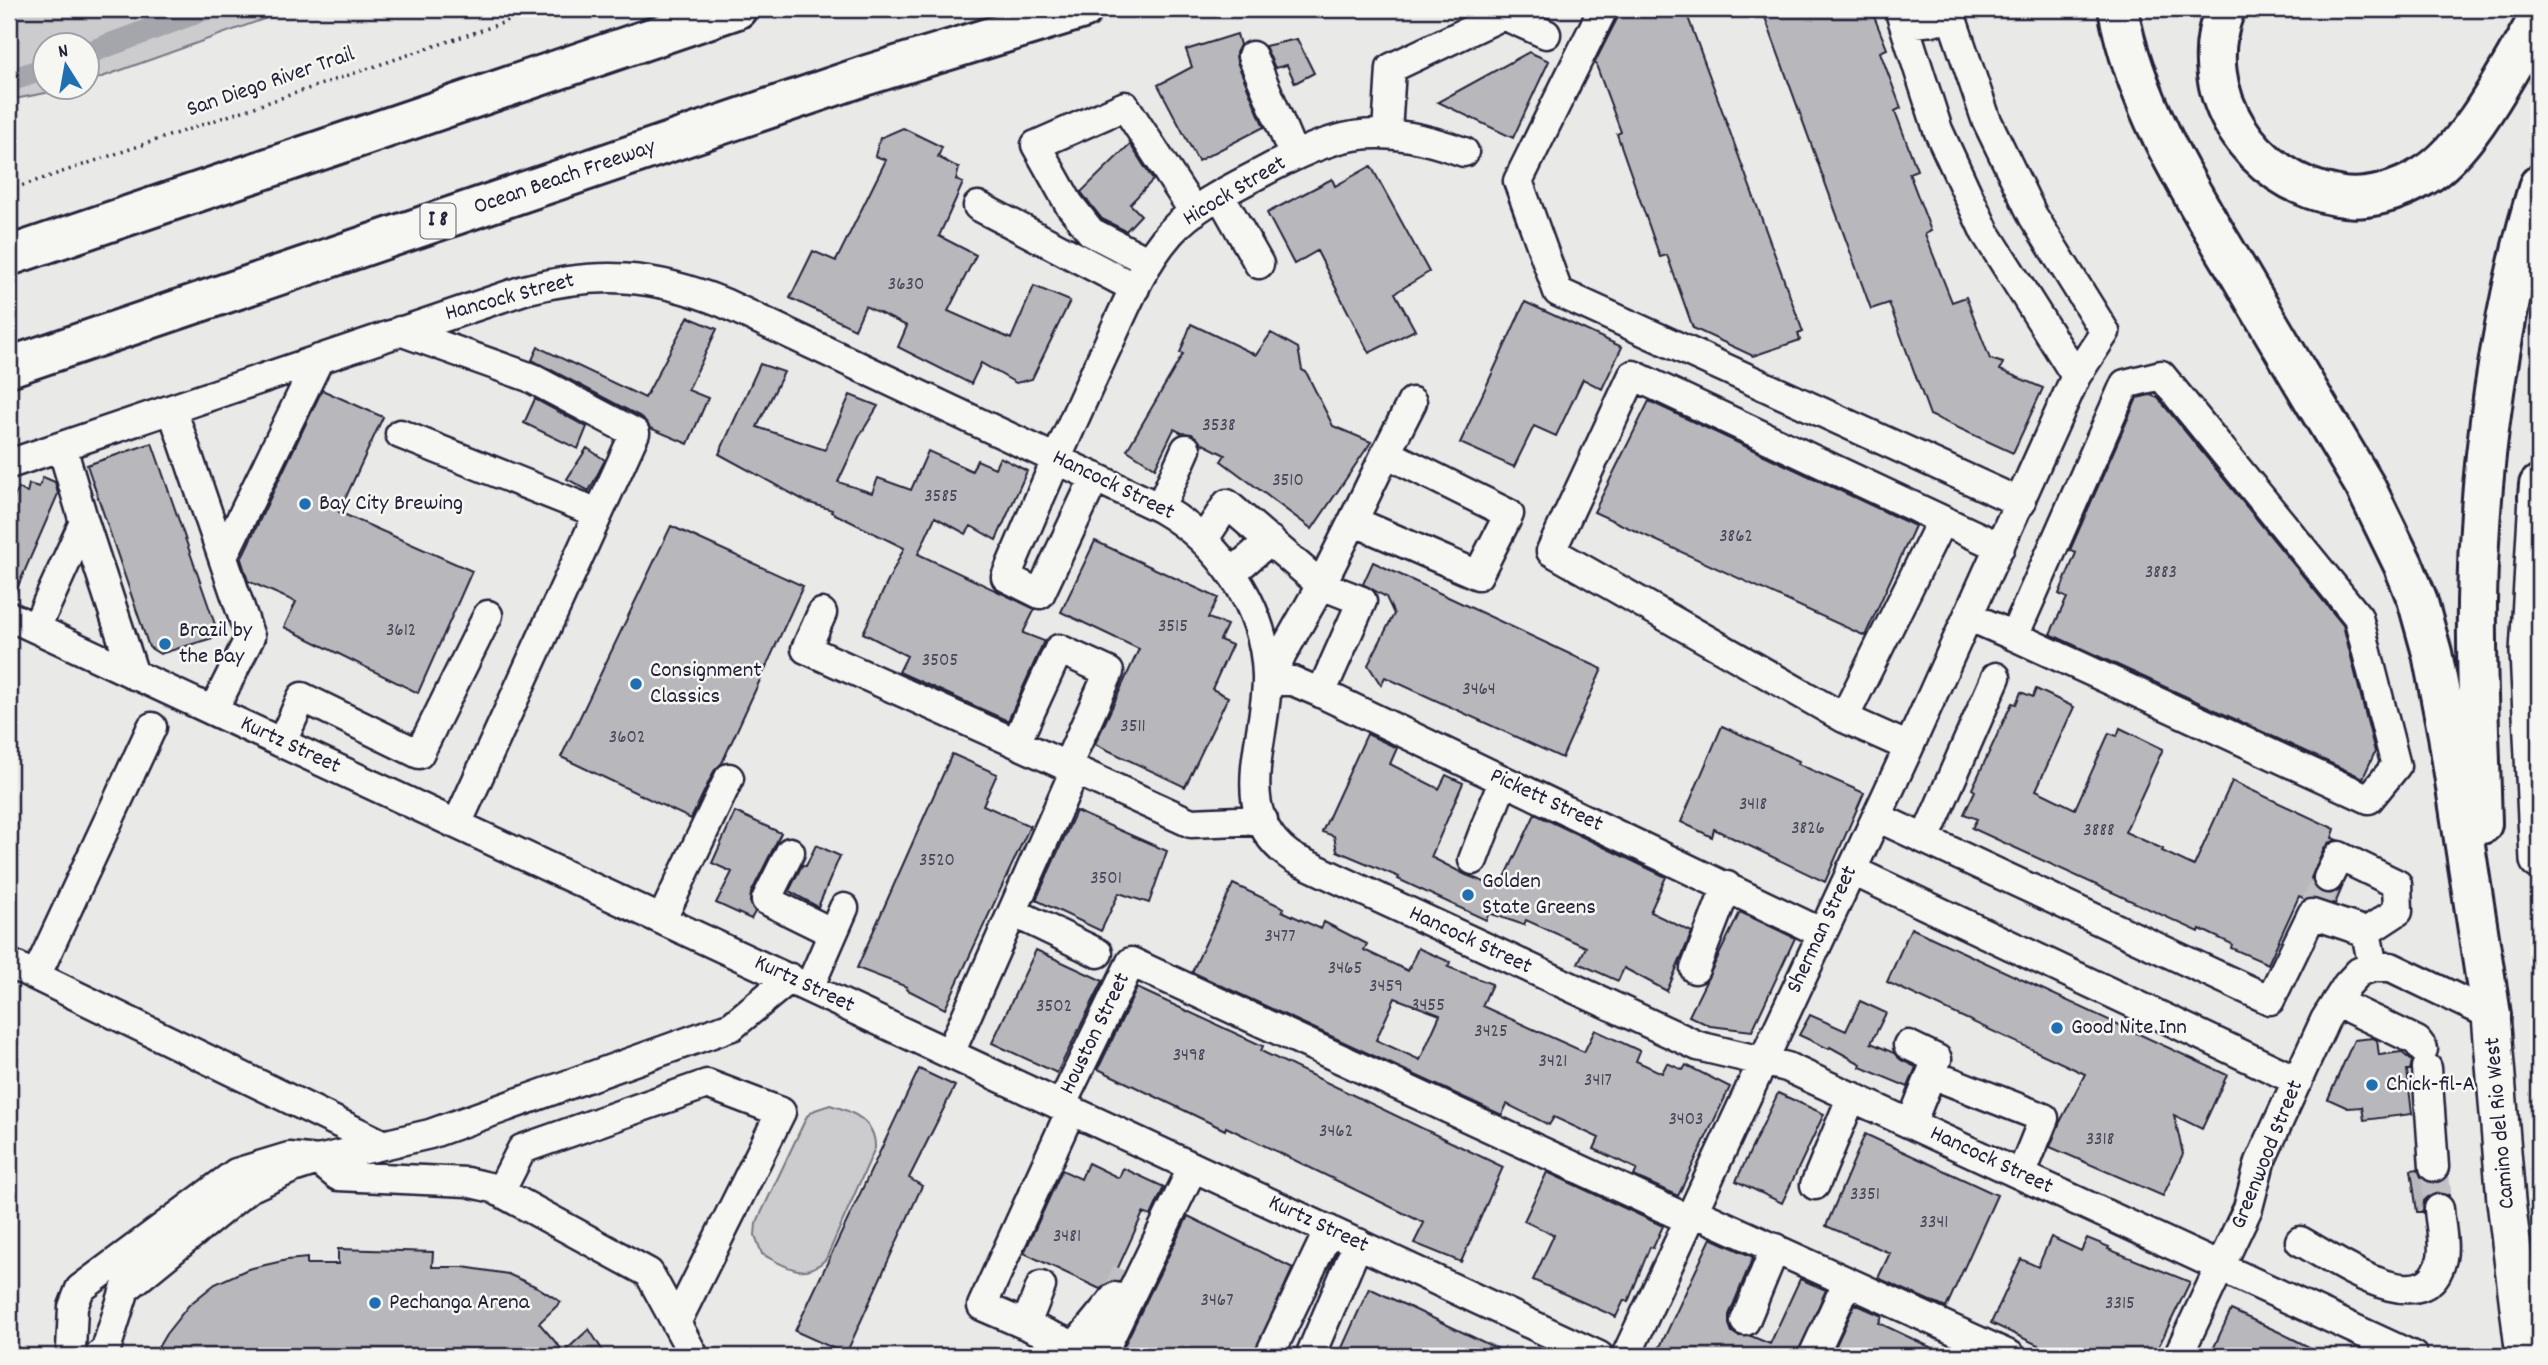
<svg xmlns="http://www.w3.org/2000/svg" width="2548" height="1365" font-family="Dekko,sans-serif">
<rect width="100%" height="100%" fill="#e9e9e7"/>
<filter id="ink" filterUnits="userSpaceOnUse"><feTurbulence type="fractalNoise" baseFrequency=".0143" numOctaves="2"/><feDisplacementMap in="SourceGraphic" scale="14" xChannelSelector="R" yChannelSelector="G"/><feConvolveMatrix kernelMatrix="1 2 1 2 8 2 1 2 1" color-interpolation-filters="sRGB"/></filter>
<g filter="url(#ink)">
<path fill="#ccccce" stroke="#777784" stroke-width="2" d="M9,9H292L88,82V46H46V88H72L9,100Z
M830,1105C852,1111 876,1121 875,1148L826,1259C804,1281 785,1266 762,1254L755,1235L756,1224L807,1116L815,1110Z"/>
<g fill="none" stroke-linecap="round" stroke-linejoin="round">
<path stroke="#a5a5ac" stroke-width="23" d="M88,53L205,9
M9,81L46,68"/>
</g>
<path fill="#b8b8bc" stroke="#22223b" stroke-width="2" fill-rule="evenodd" d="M1622,9H1685L1803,332L1798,333L1800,340L1753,356L1693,328L1667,255L1660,257L1617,134L1621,132L1595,62Z
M1762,9H1871L1887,49L1880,52L1901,108L1895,111L1917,170L1909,173L1931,231L1925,234L1952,302L1966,297L1990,359L2003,363L2000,370L2043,388L2013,453L1930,415L1889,303L1871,309Z
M1237,34L1240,45L1236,53L1237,62L1264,127L1198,161L1158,85L1192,67L1186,50Z
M1297,39L1314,73L1295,83L1287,65L1275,68L1265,46Z
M1529,52L1549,61L1513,138L1438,102Z
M903,128L942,147L938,157L959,168L956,180L963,183L939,236L976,255L948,311L1011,339L1034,286L1070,301L1032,379L1016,383L981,363L971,384L898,347L907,326L865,306L855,329L790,298L813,251L836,261L886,160L875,156L880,138Z
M1130,144L1153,180L1130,204L1141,215L1126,231L1102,219L1081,192Z
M1371,166L1429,272L1395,293L1415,330L1369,353L1317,251L1294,264L1267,213L1332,179L1335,186Z
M1525,302L1622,347L1602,389L1583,379L1556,436L1534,426L1514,467L1460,443Z
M688,317L717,329L688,390L708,398L688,444L650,428L643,418L532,360L538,347L645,398Z
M1191,324L1256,355L1271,333L1298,348L1302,370L1306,372L1333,426L1371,442L1312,529L1221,461L1225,455L1201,443L1192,434L1182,433L1174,429L1155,468L1127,450L1183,354L1180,353Z
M760,364L784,372L757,427L825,450L850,395L878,406L859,437L838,482L872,493L878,478L911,490L928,451L972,471L977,460L995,468L1000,457L1027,471L996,540L971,526L966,534L935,517L918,554L1035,609L1023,633L1044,641L1008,721L899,672L907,656L863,633L904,548L831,512L832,510L807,502L719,454Z
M322,390L383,417L339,512L472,571L418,693L284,627L296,602L248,581L241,559Z
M2150,395L2158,398L2343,625L2375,752L2363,778L2050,634L2067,598L2059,594L2076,553L2070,550L2137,398Z
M535,399L587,427L578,449L524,423Z
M1649,401L1915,526L1865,636L1594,512Z
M152,443L219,636L160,654L149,647L87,465Z
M587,448L605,460L589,491L567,479Z
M43,477L55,482L58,494L12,600H9V496L14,497L19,488L27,493L29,484L39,487Z
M671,526L803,586L722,763L714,771L691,819L561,757Z
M1095,541L1218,598L1208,618L1227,625L1220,640L1232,645L1212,689L1228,697L1185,787L1095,744L1139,649L1061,612Z
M1373,562L1602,669L1562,758L1385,677L1381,685L1368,665L1394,614L1386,597L1363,584Z
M2036,689L2074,707L2036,790L2075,809L2109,733L2117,736L2120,728L2163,749L2125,832L2163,849L2162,851L2194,866L2232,781L2335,829L2332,838L2337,840L2329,843L2324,849L2311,878L2315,888L2321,893L2328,895L2337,892L2343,885L2335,904L2317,898L2305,899L2299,896L2268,964L2231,948L2232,944L2200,929L2199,932L1972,828L1977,819L1964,814L1975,791L1972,789L2012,703L2016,704L2021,692L2033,697Z
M1722,726L1799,761L1798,764L1864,793L1825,882L1714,829L1712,837L1681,822Z
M1367,734L1397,748L1390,764L1439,789L1446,775L1463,783L1431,857L1466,875L1500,888L1535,814L1666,877L1650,912L1692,932L1667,991L1624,968L1618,981L1578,963L1586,947L1526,920L1524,925L1489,913L1486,920L1398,879L1399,877L1337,851L1334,836L1322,832Z
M952,754L997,774L983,805L1030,826L945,1009L906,989L907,987L857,968Z
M1076,811L1167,851L1149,903L1119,893L1101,931L1036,900Z
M735,812L781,833L751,893L750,902L755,912L751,919L716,903L732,872L712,863Z
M816,845L840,856L818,907L789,891L802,865L806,866Z
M1233,884L1284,908L1282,911L1321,929L1324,922L1367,944L1364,950L1408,971L1418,948L1450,962L1448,967L1492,984L1482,1006L1584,1052L1595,1030L1640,1051L1636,1061L1662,1073L1667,1063L1683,1070L1686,1065L1730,1087L1678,1196L1634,1176L1637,1169L1594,1149L1599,1138L1554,1117L1549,1125L1507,1104L1502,1115L1192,972ZM1395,998L1440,1015L1420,1060L1376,1040Z
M1740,912L1795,938L1752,1031L1710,1026L1689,1016Z
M1911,928L2227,1075L2202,1129L2174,1115L2183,1154L2163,1196L2050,1147L2060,1122L2085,1074L1887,982Z
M1036,950L1103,981L1057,1073L992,1043Z
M1137,988L1263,1046L1261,1051L1503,1167L1461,1262L1414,1243L1424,1223L1226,1127L1225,1130L1098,1069Z
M1860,1001L1886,1013L1871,1043L1894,1053L1901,1060L1916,1067L1908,1087L1860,1067L1861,1064L1830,1047L1829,1049L1799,1035L1810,1015L1846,1031Z
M2373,1038L2377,1040L2379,1055L2401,1052L2412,1061L2410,1070H2407L2412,1114L2364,1120L2362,1107L2348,1108L2328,1099L2354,1040Z
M919,1069L955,1086L909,1178L922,1186L846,1354L795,1331Z
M1778,1093L1824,1114L1782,1203L1736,1181Z
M1865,1134L1997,1195L1946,1308L1878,1278L1890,1253L1826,1226Z
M1088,1163L1119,1178L1123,1168L1164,1187L1151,1216L1143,1213L1112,1281L1100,1289L1024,1253L1062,1170L1081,1179Z
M2418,1169L2421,1177L2427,1182L2436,1183L2446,1178L2449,1196L2438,1192L2430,1195L2424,1201L2423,1212H2417L2411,1170Z
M1547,1172L1663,1226L1653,1248L1650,1247L1628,1302L1624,1300L1616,1317L1533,1280L1554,1235L1524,1221Z
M1188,1216L1293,1268L1253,1356H1119Z
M2051,1237L2081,1251L2087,1238L2109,1247L2108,1249L2190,1282L2154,1356H2108L2084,1346L2079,1356H2033L2038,1345L1991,1323L2021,1259L2038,1267Z
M1711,1238L1753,1257L1729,1315V1324L1732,1332L1738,1336H1751L1770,1344L1800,1279L1826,1290L1797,1356H1674L1659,1349Z
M338,1249L433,1252L432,1267H463L508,1274L537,1287L561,1302L539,1323L564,1352L589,1329L606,1356H153L166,1334L189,1305L215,1284L248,1269L287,1260L307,1258V1264H338Z
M1369,1288L1513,1356H1353L1341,1350Z
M1855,1304L1882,1316L1879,1323L1949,1356H1831Z
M2231,1310L2279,1332L2327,1356H2210Z"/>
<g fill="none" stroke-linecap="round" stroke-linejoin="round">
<path stroke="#c1c1c5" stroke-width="28" stroke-dasharray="28 14" stroke-linecap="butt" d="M2315,904L2328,878
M2434,1167L2439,1209
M1115,1297L1131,1260"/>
<g stroke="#22223b" stroke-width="33">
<path id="minor" d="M1603,9L1518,181L1558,292L2021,503
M1904,24L1952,19L1986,119L2033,216L2105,332L2076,376
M1252,56L1294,156
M1387,133L1391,68L1503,15L1546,34
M1220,195L1259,264
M978,206L1135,288
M1149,262L1091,232L1069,204L1036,145L1125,106L1194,212
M400,331L529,377L635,433L457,824
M2161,375L2358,617L2396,766L2369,799L2014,636L2125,384Z
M1412,402L1386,453L1509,514L1478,575L1353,521L1321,585L1267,681H1293L1321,693L1822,933
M172,409L250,637L213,711
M400,434L598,513
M62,447L84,522L134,675
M9,464L524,290C598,271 653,274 724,303L1160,508C1219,542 1265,605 1267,676C1268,738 1226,816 1295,859L1698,1046L1787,1067L2413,1356
M1095,477L1040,594L1006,577C1038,501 1071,424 1106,349C1125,309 1141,266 1170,233C1197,203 1237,186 1272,167C1347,128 1384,124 1464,152
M1160,508L1186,449
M1353,521L1386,453
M1204,539L1227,504L1321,585L1362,601L1321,693
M223,556L319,359
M1232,573L1270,540
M822,613L806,649L1016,743
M9,616L1599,1356
M1968,616L2014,636
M36,628L84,522
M1844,718L1551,551L1633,375L1942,520
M282,742L302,697L419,754L488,615
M1909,747L1844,718L1942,520L2000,547
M1067,766L1109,672L1059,649L1016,743L1191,823L1263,820
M1877,817L2270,1000L2312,914L2366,932L2373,967
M1925,839L1996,677
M790,852L766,900L833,933
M1473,860L1503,781
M1851,870L2298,1081
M2328,878L2339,856L2397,884L2398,911L2366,932
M1013,912L1098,953
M662,919L729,778
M9,963L384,1145
M1695,969L1727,886
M36,976L152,727
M809,988L844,908
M2336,1002L2417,1041L2423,1049
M1908,1045L1937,1059L1911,1124
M950,1053L1075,770
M2427,1068L2434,1167
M1949,1081L2044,1118L2021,1175
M1061,1106L1131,962L1690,1220
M1071,1110L982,1306L1075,1346L1115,1297
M1815,1185L1852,1096
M500,1192L522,1149L707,1084L781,1112L676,1323
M1694,1212L2011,1356
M2300,1241C2331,1257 2427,1328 2442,1258C2445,1244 2440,1224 2439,1209
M1745,1321L1775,1248
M1026,1324L1041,1286
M74,1356L71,1350L73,1307L80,1289L236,1173L289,1157L318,1160L338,1176L467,1182L493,1188L649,1273L694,1356
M99,1356L106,1349L125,1289L249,1188L293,1168L318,1160L430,1134L732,1026L790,978
M1101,1356L1193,1167
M1269,1356L1329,1230
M1310,1356L1358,1243
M1626,1356L1909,747L2076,376L1985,232L1938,130L1899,9
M1813,1356L1840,1298
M2178,1356L2248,1208L2260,1162L2325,1020L2347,985L2359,972L2373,967H2391L2491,1015"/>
</g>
<g stroke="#22223b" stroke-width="42">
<path id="major" d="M2538,497L2529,652L2539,860
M2491,1015L2506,1201L2525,1356"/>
</g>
<g stroke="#22223b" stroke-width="44">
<path id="highway" d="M2118,9C2136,106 2190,191 2240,275C2281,345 2323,416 2365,486L2403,564L2417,599L2432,653L2448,735L2491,1015
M2225,9C2192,93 2252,181 2337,196C2366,202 2400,191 2424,176C2470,149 2511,64 2539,18
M9,256L737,9
M9,367L867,75L1083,9
M2538,497L2539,485
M2482,824C2480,750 2476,675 2477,601C2479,467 2500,313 2539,185"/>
</g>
<path stroke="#22223b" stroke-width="3.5" stroke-dasharray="2 5" stroke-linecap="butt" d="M9,190L544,9"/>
<use href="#minor" stroke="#f6f6f2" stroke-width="28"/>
<use href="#major" stroke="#f6f6f2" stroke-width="37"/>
<use href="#highway" stroke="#f6f6f2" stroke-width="38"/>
</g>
</g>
<g fill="#1f6fb2" stroke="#f6f6f2" stroke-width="2.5">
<circle cx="305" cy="504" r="7"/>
<circle cx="165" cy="644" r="7"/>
<circle cx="636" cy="684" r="7"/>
<circle cx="1468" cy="895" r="7"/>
<circle cx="2057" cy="1028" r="7"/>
<circle cx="2372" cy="1085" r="7"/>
<circle cx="375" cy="1303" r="7"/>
</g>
<g text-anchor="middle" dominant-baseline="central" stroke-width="5" stroke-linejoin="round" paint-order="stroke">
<g font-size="19" fill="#48485b">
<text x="906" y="285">3630</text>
<text x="1219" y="426">3538</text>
<text x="1288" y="481">3510</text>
<text x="941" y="497">3585</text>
<text x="1736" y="537">3862</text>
<text x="2161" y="573">3883</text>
<text x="1173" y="627">3515</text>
<text x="401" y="631">3612</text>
<text x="940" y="661">3505</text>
<text x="1479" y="690">3464</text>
<text x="1133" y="727">3511</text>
<text x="627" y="738">3602</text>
<text x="1753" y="805">3418</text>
<text x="1808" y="829">3826</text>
<text x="2099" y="831">3888</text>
<text x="937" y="861">3520</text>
<text x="1106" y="879">3501</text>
<text x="1280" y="937">3477</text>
<text x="1345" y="969">3465</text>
<text x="1386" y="987">3459</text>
<text x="1428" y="1006">3455</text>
<text x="1054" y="1007">3502</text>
<text x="1491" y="1032">3425</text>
<text x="1189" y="1056">3498</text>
<text x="1553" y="1062">3421</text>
<text x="1598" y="1081">3417</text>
<text x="1686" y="1120">3403</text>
<text x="1336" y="1132">3462</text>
<text x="2100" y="1140">3318</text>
<text x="1865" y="1195">3351</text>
<text x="1934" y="1223">3341</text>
<text x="1067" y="1237">3481</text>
<text x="1217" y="1301">3467</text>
<text x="2120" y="1304">3315</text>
</g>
<rect fill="#f6f6f2" stroke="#626272" stroke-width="2" x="420.5" y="203.5" width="35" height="35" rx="5"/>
<g font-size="21" font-weight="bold" fill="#22223b">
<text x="438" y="221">I 8</text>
</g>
<g font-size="23" fill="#22223b" stroke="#f6f6f2">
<text transform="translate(271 83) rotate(-19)">San Diego River Trail</text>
<text transform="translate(565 178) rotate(-19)">Ocean Beach Freeway</text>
<text transform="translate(1235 192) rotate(-31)">Hicock Street</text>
<text transform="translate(510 298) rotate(-15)">Hancock Street</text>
<text transform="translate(1113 486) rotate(26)">Hancock Street</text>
<text transform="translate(290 746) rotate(25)">Kurtz Street</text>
<text transform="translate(1546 801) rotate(25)">Pickett Street</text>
<text transform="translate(1823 930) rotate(-65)">Sherman Street</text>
<text transform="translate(1470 941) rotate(25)">Hancock Street</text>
<text transform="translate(804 985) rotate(25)">Kurtz Street</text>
<text transform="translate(1096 1034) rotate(-64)">Houston Street</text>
<text transform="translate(2501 1123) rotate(-95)">Camino del Rio West</text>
<text transform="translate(2268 1155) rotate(-68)">Greenwood Street</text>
<text transform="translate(1991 1161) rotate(25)">Hancock Street</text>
<text transform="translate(1318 1225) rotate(25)">Kurtz Street</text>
</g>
<g font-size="23" fill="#22223b" stroke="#f6f6f2" text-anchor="start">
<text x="319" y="504">Bay City Brewing</text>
<text x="179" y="631">Brazil by<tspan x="179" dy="26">the Bay</tspan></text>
<text x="650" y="671">Consignment<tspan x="650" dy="26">Classics</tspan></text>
<text x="1482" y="882">Golden<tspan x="1482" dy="26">State Greens</tspan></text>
<text x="2071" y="1028">Good Nite Inn</text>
<text x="2386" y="1085">Chick-fil-A</text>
<text x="389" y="1303">Pechanga Arena</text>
</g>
</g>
<rect width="2548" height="1365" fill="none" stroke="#f6f6f2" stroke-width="35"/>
<rect x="18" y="18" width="2513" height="1330" fill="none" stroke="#22223b" stroke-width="2.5" filter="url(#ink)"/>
<g transform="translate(66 66) rotate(349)"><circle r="33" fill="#f6f6f2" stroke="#a1a1a9" stroke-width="2"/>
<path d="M0-5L12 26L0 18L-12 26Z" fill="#1f6fb2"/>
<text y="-10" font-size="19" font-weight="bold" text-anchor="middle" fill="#22223b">N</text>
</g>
</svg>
